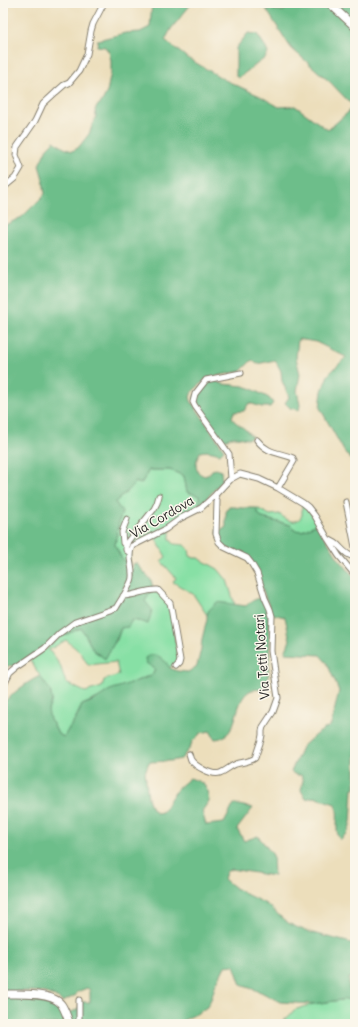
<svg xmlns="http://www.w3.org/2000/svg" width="358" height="1027" font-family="Delius,sans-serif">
<rect width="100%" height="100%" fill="#fbf7ec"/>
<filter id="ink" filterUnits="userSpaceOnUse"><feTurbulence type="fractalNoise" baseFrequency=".025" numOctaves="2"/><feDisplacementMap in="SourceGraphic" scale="8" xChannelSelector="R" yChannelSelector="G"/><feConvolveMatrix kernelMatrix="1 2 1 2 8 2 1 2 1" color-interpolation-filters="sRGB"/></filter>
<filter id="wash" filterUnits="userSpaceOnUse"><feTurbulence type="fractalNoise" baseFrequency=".012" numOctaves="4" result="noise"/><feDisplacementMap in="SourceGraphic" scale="16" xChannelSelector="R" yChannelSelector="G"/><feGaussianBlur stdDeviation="0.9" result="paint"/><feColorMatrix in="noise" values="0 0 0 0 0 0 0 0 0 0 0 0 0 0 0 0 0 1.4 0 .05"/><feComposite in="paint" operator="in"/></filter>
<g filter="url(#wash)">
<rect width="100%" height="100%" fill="#ecdebb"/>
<path fill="#87e0a5" stroke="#527e60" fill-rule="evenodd" d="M149,470H170L184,476L187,492L199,496L200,506L193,511L178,516L170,522V525L131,545L129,563L127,564L121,557L115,545L119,521L122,512L115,502L131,488L135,482L141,484Z
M302,504L310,511L317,524L302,531L294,530L291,525L262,518L258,513L257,508L270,515L279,514C285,518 291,524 298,520C300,519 301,517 302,515C302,511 302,508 302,504Z
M170,529V539L174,544C183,545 189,543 190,556L194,558H198L218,569L227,580L235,605L217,603L209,610L207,615L193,594L173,582L176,578L161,561L166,557L155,537Z
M155,590L169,603L178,660L176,663L169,668L165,661L155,669L153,674L122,687L82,705L75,719L69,728L64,737L58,734L53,724L50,720L48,715V710L52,700L50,689L46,685L40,676L30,660L46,649L60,637L81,628L85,634L93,650L105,658L112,646L117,640L121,628L132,620L143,622L148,624L145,601L151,591ZM66,640L81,653L88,665L116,662L119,675L104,680L102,687L85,692L66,683L60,665L49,650Z
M355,998V1009L344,1024H280L290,1015L294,1010L313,1004Z"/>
<path fill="#6dbe8a" stroke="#446d53" d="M152,3H192L171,29L165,40L186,57L225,80L260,96L279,107L295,106L328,130L354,107L330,82L291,48L266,9L284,11L288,3H294L304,9L308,3H326L355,30V387L354,389V396L355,397V465L344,451L320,408L322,391L328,375L346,357L316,342L298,339L296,358L300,374L297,391L300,405L299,410L290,408L285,403L289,397L282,381L281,371L275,360L257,364L252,360L241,371L207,378L193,391L190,396L191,401L224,450L220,454C212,452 208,450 200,452C195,461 193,473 205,476L209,474L212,470L216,469L221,471L222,480L216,488L200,506L199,496L187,492L184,476L170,470H149L141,484L135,482L131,488L115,502L122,512L119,521L115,545L121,557L127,564L130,574L123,589L127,592L133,564L136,563L151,580L153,588L145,601L152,610L148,624L143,622L132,620L128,627L121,628C117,640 111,648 105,659L93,650L85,634L81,628L60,637L13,667L10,665L3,670V226L22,217L45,194L43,179L39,165L47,148L54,141L64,148L72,151L78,148L89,134L96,116L95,110L98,105L101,103L107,92L111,72V61L109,52L105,47L97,46L98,40L125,33L140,32L150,27Z
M331,3H355V25Z
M248,33L257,34L265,46L268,53L265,58L238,78L236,76V48Z
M207,381H216L223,384L243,386L250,388L269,398L273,403L270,407H262L249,403L244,411L234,412L232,417L234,421L246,430L252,437L247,439C239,437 231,435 224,441V445L197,406L194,397Z
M229,507H234L243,508H257L258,513L262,518L291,525L294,530L302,531L317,524L319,528L338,558L355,578V789L353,788L351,822L348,832L340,840C333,829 341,815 335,804L314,797L306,799L301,790L303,780L301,775H296L291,772L302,747L315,735L331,725L339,691L327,663L320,655L285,653L290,640L285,617L272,614L252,562L222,545L217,531L222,530L226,527V512Z
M263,596L269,613L270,639L268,683L267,689C260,691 253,687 247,693C233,705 239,738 215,739L210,731L201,733L192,742L190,748L181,759L170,761L149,762L145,772L148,798L152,809L157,813L162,812C167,807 168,801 173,795C177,788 184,783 190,778C206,784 206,784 209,801L202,811L206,825L224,823L234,804L253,808L237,829L244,841L258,836L273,855L274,876L231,869L226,872L224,879C237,891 248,895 264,903C273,908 280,918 290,924C309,934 334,938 355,944V976L349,978V989L355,998L313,1004L280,1002L261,992L241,985L234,965L225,966L215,986L212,997L207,1007L198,1013L176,1024H73L68,1013L77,1010L82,1002H90V990L87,988L77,992L76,995L63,1002C42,986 26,993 3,991V697L5,701C16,691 27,682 40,676L46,685L50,689L52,700L48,710L50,720L53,724L58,734L64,737L69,728L76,719L82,705L93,701L110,690L148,677L153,674L155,669L146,663L145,658C156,650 164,659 170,668L177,671L188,672L197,666L201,649L202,639L206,623L207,620V615L209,610L217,602L246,606L250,602Z
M14,996C29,997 52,994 60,1009C63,1014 64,1019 66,1024H3V997Z"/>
</g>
<g filter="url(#ink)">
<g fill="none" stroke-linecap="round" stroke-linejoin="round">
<g stroke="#847d6c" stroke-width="7">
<path id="street" d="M3,188L15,178L21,168L16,155L17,147L35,121L43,104L56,92L64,85L69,83L79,71L87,54L91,31L93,24L104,3
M257,440C268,454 279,452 293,458L294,461L278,488
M231,478L229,454L195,406L193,402L195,394L206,380L241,373
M346,502L355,547
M328,539C332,541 335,542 338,545C343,550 347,556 355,557
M126,546L123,543L122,532L127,519
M130,553L126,550V546L128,541L154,509L157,503L159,496
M123,596C135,596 146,589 158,590L170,603L171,608L180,660L179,664L176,667
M3,687L10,673L17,667L45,648L60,633L75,622L116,608C120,601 132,584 132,577C133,565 127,559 132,546L166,529L181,518L201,508L215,495L229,480L240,474L259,479L278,488L303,503L308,507L315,516L328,539L339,556L355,575
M189,754C190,756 190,758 191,760C195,766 212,776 220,773C226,771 230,766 236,764C243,762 249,762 255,758L261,740L262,735V731L263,727L273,712L278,698L271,651L272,616L270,609L265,598L257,573L251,563L247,558L224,547L219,542L216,534L217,501L215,495
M79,1000V1024"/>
</g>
<g stroke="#847d6c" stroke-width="9">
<path id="secondary" d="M329,3L355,27
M3,994C17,994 52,992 61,1004C65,1009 67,1018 70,1024"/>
</g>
<use href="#street" stroke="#fff" stroke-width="5"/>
<use href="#secondary" stroke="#fff" stroke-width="7"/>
</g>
</g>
<g text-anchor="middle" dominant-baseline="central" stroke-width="3" stroke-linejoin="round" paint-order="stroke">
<g font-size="13" fill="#1c1c1c" stroke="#fbf7ec">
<text transform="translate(162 517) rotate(-30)">Via Cordova</text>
<text transform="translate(262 657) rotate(-94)">Via Tetti Notari</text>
</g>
</g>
<rect width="358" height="1027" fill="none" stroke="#fbf7ec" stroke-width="16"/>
</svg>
